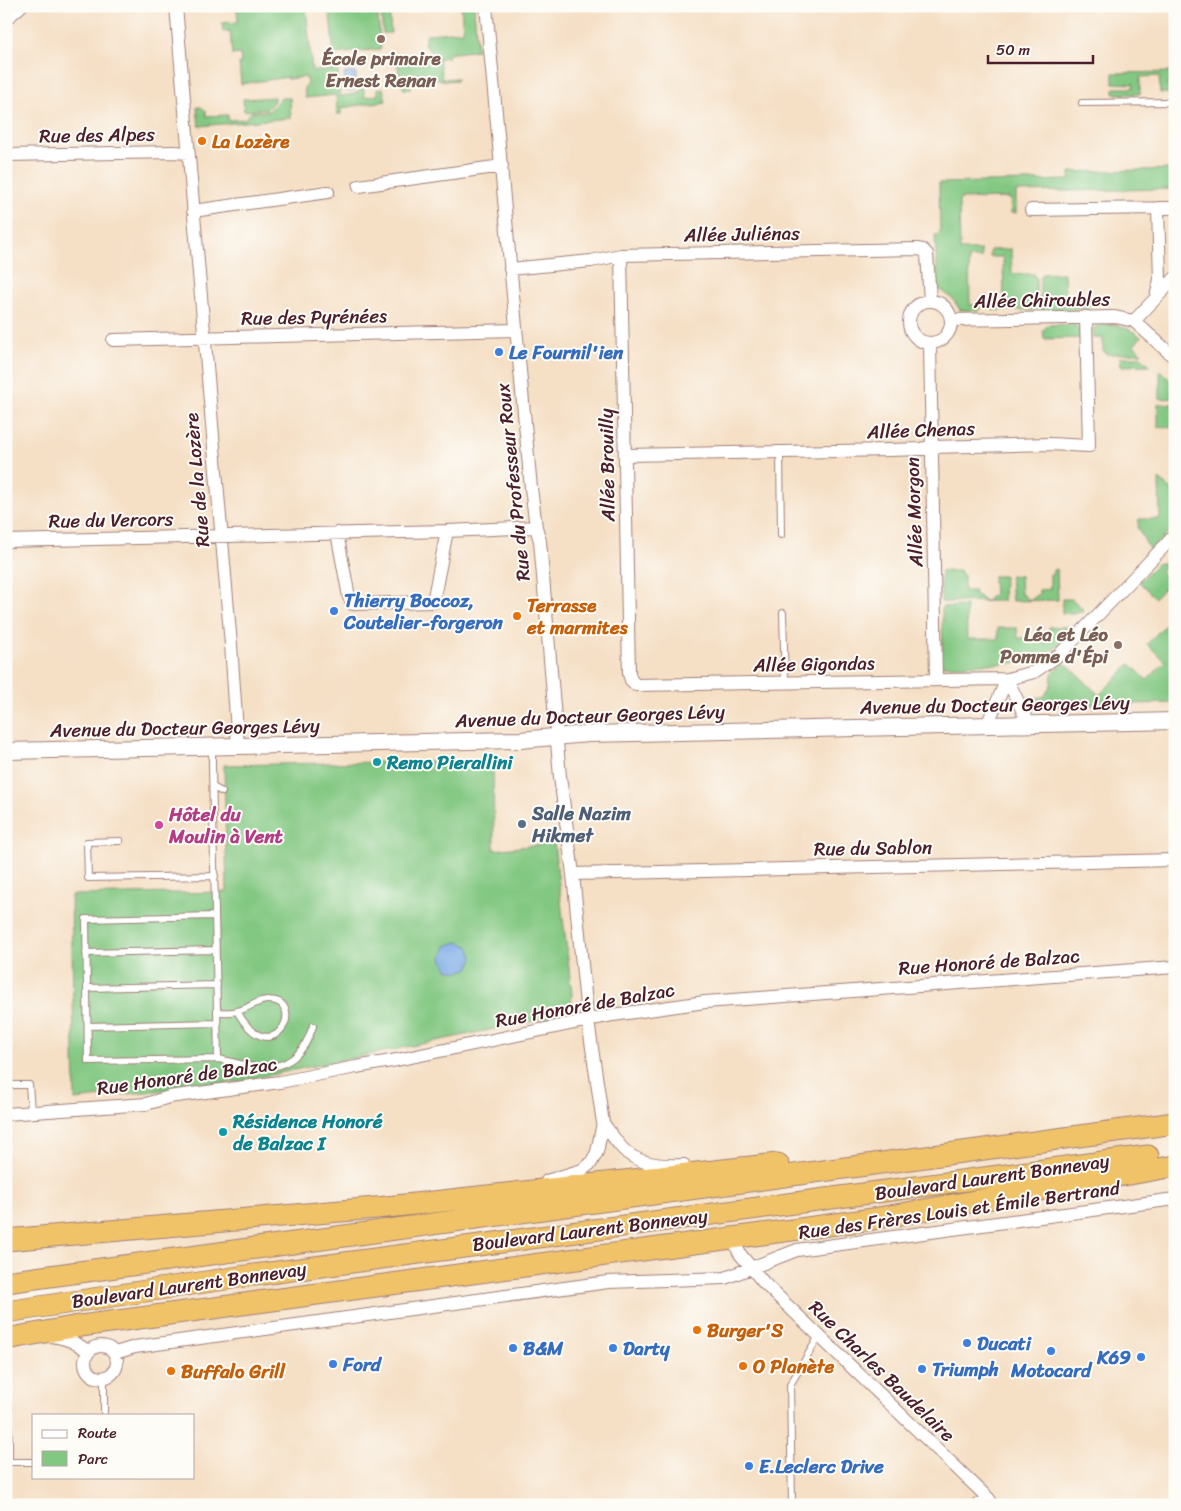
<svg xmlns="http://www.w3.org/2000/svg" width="1181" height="1511" font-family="Sriracha,sans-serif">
<rect width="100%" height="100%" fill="#fdfcf7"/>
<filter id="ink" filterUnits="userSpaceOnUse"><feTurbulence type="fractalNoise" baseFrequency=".02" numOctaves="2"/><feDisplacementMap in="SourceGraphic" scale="10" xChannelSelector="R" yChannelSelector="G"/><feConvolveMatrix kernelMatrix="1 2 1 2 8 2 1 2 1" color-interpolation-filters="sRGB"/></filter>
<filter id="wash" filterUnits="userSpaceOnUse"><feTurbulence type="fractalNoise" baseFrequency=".0096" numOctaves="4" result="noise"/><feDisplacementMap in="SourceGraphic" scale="20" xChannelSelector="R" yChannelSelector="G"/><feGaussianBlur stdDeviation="1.12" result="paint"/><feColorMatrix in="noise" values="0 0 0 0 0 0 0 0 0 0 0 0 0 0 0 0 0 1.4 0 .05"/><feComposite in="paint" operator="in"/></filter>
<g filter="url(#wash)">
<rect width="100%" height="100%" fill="#f5dfc5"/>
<path fill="#83c882" stroke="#667456" d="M270,6H306L312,71L338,70L340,96L354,94L360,90L359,86L363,85L365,97L378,95L377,89L383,88L386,101L341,108V114H337L336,95L305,98L304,87L307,86L306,77L287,79L288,77L241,84L239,63H241L240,54L232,55L230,31L223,32L222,23L238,22L237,9Z
M329,6H377L381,49L334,54Z
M380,6H389L391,33H383Z
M461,6H474L477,50L448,54V57L439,58L442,79L457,78V80L446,81L429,77L410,80L411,89H404L401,85L397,61L434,56L424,44L427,34L463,31Z
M1175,72V82H1167V86H1175V94L1160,93L1159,76L1140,77V94H1114V88H1133L1134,84L1113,83V73Z
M274,97V101L267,109L244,111L243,99Z
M281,98H290L291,118L199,126L197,107H201L206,111V116L228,115V120L245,119L251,112L269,111Z
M1173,121H1175V189L1016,192V213H1011L1010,198L959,199L960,250H981V258H969L970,305H981V309L978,311L960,310L952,298L938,288L935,235L940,234L939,183L1070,180V172L1174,169Z
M1011,249L1012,274H1034V277H1036L1037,310H993V305L1004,304L1003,257H990V250Z
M1064,273L1065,298H1086V303H1089V309L1040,310V277H1042V274Z
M1073,324L1079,329L1080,338L1044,339L1043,330L1048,325Z
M1102,324C1118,324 1128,327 1141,337L1134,345L1142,353L1106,354V352L1103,351V338H1092L1094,328Z
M1120,357H1141L1150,365L1121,366Z
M1160,370L1175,385V398L1160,399Z
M1158,404H1175V427H1158Z
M1159,479L1175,493V526L1150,551L1138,528L1139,519H1160Z
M1160,563L1168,564L1161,572L1175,586V598L1164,588L1155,598L1139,582L1157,564Z
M1057,569L1058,600L1012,601L1010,576H1020L1021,595H1024L1027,599H1033L1036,595H1039V590L1050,589V574H1053V570Z
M941,571H961V575H964V591H975V596H979L980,598L985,601L988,600L991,596L994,595L993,576H1004L1003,601L941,602Z
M1062,599H1072L1082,608L1083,612L1062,614Z
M966,606L967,639H998V628H1017L1018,638H1049V627H1070L1071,631C1052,663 1013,664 980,664C967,665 954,666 941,665L938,652L943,651L942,607Z
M1165,625L1175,634V703L1033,706L1027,698L1044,697L1051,685L1052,674L1063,663L1070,667L1099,695L1130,664L1147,680L1165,662L1147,644Z
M493,760L494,850L554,843L572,994C572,1009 561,1015 548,1018L236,1082L75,1100L71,895L227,892L224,765Z"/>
<path fill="#7babe6" stroke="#626588" d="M353,72L356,73V80L353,81L354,90L345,91L344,73Z
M457,942L469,946L473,957L469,968L458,972L447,969L442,958L446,946Z"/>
</g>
<g filter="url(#ink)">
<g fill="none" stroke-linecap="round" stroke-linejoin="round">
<g stroke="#a07f78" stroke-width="8">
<path id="service" d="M1082,103L1175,102
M780,453L781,535
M783,613L785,683
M212,747V766L218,1059L88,1061L86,919L215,916
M213,787L222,792
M120,841L87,842L88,878L215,876
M86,953L216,950
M87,988L217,985
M217,1012C224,1012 231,1013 237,1011C249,1009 257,999 270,1000C308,1002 272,1074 237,1011
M88,1026L218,1023
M218,1059C231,1061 244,1066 256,1067C287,1070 304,1055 313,1026
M6,1085H29L31,1111
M104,1377V1415
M6,1401L9,1407V1462
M7,1462H34
M792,1505L790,1385L819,1336"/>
</g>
<g stroke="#a07f78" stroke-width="14">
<path id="minor" d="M176,6L231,645L238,746
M486,6L531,488L536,527L540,541L560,777L573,874L587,1014L603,1123L597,1152L591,1163L582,1170L547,1181
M6,19L21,6
M6,155L174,152L188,153
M359,186L502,166
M1031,210L1158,208
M193,211L328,192
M621,255L629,674L631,680L636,685L1007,679L1034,672L1059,655L1175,535
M510,269L591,261L621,255L917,249L923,250L927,254L930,301
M1156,297L1160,280L1158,208H1175
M909 322a21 21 0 1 1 42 0a21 21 0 1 1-42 0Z
M951,320L1115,317L1134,321L1175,358
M1134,321L1175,278
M113,340L516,330
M930,343L936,680
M625,455L891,450L920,449L931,447L1050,444L1089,446L1086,317
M337,533L349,597L353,604L433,602L447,531
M6,541L447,531L536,527
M1007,679L1029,724
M987,725L1007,679
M573,874L1175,860
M6,1114L146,1104L169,1097L280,1082L356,1067L397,1060L613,1015L705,1002L1175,967
M603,1123C609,1131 615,1140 622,1148C637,1165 663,1166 684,1165
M732,1238L740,1254L764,1283L989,1499L992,1505
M50,1336C66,1337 76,1343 88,1351
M85 1362a16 16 0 1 1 32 0a16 16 0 1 1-32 0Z
M115,1353L135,1347L608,1282L725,1278L797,1250L1175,1199
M977,1505L989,1499"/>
</g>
<g stroke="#a07f78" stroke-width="18">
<path id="tertiary" d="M6,751L520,740L588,734L1175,721"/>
</g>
<g stroke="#a07f78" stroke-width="23">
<path id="trunk" d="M6,1240L387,1207L778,1164
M6,1282L1175,1123
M6,1312L239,1277L1148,1156
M6,1339L73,1327L873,1219L1175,1166"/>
</g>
<use href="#service" stroke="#fff" stroke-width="6"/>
<use href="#minor" stroke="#fff" stroke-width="12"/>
<use href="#tertiary" stroke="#fff" stroke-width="16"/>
<use href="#trunk" stroke="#f1c369" stroke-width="21"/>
</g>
</g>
<g fill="#8d6e63" stroke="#fdfcf7" stroke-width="2">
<circle cx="381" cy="39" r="5"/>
<circle cx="1118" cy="645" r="5"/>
</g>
<g fill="#e8710a" stroke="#fdfcf7" stroke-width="2">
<circle cx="202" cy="141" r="5"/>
<circle cx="517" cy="616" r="5"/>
<circle cx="697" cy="1330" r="5"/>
<circle cx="743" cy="1366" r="5"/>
<circle cx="171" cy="1371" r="5"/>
</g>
<g fill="#3f7fe0" stroke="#fdfcf7" stroke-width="2">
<circle cx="499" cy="352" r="5"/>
<circle cx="334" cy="611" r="5"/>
<circle cx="967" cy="1343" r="5"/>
<circle cx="513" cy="1348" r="5"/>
<circle cx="613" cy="1348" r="5"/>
<circle cx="1051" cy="1351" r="5"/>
<circle cx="1141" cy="1357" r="5"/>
<circle cx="333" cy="1364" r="5"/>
<circle cx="922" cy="1369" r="5"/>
<circle cx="749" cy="1466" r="5"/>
</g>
<g fill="#0f9aa8" stroke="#fdfcf7" stroke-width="2">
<circle cx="377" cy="762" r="5"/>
<circle cx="223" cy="1132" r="5"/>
</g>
<circle fill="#5c6f8a" stroke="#fdfcf7" stroke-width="2" cx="522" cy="824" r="5"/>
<circle fill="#d1479c" stroke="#fdfcf7" stroke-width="2" cx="159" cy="825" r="5"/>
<g text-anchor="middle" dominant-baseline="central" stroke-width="4" stroke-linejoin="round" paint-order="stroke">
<g font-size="19" font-weight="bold" fill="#785e54" stroke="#fdfcf7">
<text x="381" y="58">École primaire<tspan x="381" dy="22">Ernest Renan</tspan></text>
<text x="1108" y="634" text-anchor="end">Léa et Léo<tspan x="1108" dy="22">Pomme d'Épi</tspan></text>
</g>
<g font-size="19" fill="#4a1f2b" stroke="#fdfcf7">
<text transform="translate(97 135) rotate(-1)">Rue des Alpes</text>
<text transform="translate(742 234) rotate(-1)">Allée Juliénas</text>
<text transform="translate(1042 300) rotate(-1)">Allée Chiroubles</text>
<text transform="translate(314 317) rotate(-1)">Rue des Pyrénées</text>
<text transform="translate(921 430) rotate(-2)">Allée Chenas</text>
<text transform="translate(607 465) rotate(-91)">Allée Brouilly</text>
<text transform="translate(197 480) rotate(-95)">Rue de la Lozère</text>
<text transform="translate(513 482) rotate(-96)">Rue du Professeur Roux</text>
<text transform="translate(914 512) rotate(-92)">Allée Morgon</text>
<text transform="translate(111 520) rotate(-1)">Rue du Vercors</text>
<text transform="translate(814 664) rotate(-1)">Allée Gigondas</text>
<text transform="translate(995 705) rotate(-1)">Avenue du Docteur Georges Lévy</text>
<text transform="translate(590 716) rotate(-2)">Avenue du Docteur Georges Lévy</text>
<text transform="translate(185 728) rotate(-1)">Avenue du Docteur Georges Lévy</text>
<text transform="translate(873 848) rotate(-1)">Rue du Sablon</text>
<text transform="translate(989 962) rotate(-4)">Rue Honoré de Balzac</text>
<text transform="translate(585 1005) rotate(-10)">Rue Honoré de Balzac</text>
<text transform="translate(187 1076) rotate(-8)">Rue Honoré de Balzac</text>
<text transform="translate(992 1177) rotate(-8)">Boulevard Laurent Bonnevay</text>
<text transform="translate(959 1210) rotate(-8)">Rue des Frères Louis et Émile Bertrand</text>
<text transform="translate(590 1230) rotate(-7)">Boulevard Laurent Bonnevay</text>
<text transform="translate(189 1285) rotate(-8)">Boulevard Laurent Bonnevay</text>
<text transform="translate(882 1371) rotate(44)">Rue Charles Baudelaire</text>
</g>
<g font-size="19" font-weight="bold" fill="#c56008" stroke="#fdfcf7" text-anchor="start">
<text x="212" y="141">La Lozère</text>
<text x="527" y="605">Terrasse<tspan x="527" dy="22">et marmites</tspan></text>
<text x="707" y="1330">Burger'S</text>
<text x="753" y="1366">O Planète</text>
<text x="181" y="1371">Buffalo Grill</text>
</g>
<g font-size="19" font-weight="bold" fill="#366cbe" stroke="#fdfcf7" text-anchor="start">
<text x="509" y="352">Le Fournil'ien</text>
<text x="344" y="600">Thierry Boccoz,<tspan x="344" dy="22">Coutelier-forgeron</tspan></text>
<text x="977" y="1343">Ducati</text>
<text x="523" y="1348">B&amp;M</text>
<text x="623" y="1348">Darty</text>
<text x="1131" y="1357" text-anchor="end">K69</text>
<text x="343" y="1364">Ford</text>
<text x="932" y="1369">Triumph</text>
<text x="1051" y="1370" text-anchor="middle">Motocard</text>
<text x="759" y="1466">E.Leclerc Drive</text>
</g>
<g font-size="19" font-weight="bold" fill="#0d838f" stroke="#fdfcf7" text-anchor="start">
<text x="387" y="762">Remo Pierallini</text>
<text x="233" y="1121">Résidence Honoré<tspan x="233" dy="22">de Balzac I</tspan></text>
</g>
<g font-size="19" font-weight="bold" fill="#4e5e75" stroke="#fdfcf7" text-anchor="start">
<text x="532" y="813">Salle Nazim<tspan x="532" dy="22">Hikmet</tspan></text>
</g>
<g font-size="19" font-weight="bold" fill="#b23c85" stroke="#fdfcf7" text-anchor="start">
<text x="169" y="814">Hôtel du<tspan x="169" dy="22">Moulin à Vent</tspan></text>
</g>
</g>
<rect width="1181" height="1511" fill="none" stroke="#fdfcf7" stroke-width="25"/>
<rect x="32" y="1414" width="162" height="65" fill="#fdfcf7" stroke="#b5a4a5"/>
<rect x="42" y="1430" width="25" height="8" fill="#ffffff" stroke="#b5a4a5"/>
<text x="78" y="1438" font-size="15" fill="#4a1f2b">Route</text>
<rect x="42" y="1451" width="25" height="15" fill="#83c882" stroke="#b5a4a5"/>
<text x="78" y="1464" font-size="15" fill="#4a1f2b">Parc</text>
<path d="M988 55v8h105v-8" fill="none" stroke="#4a1f2b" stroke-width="2.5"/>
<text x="996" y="55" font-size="15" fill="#4a1f2b" stroke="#fdfcf7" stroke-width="4" paint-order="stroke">50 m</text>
</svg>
